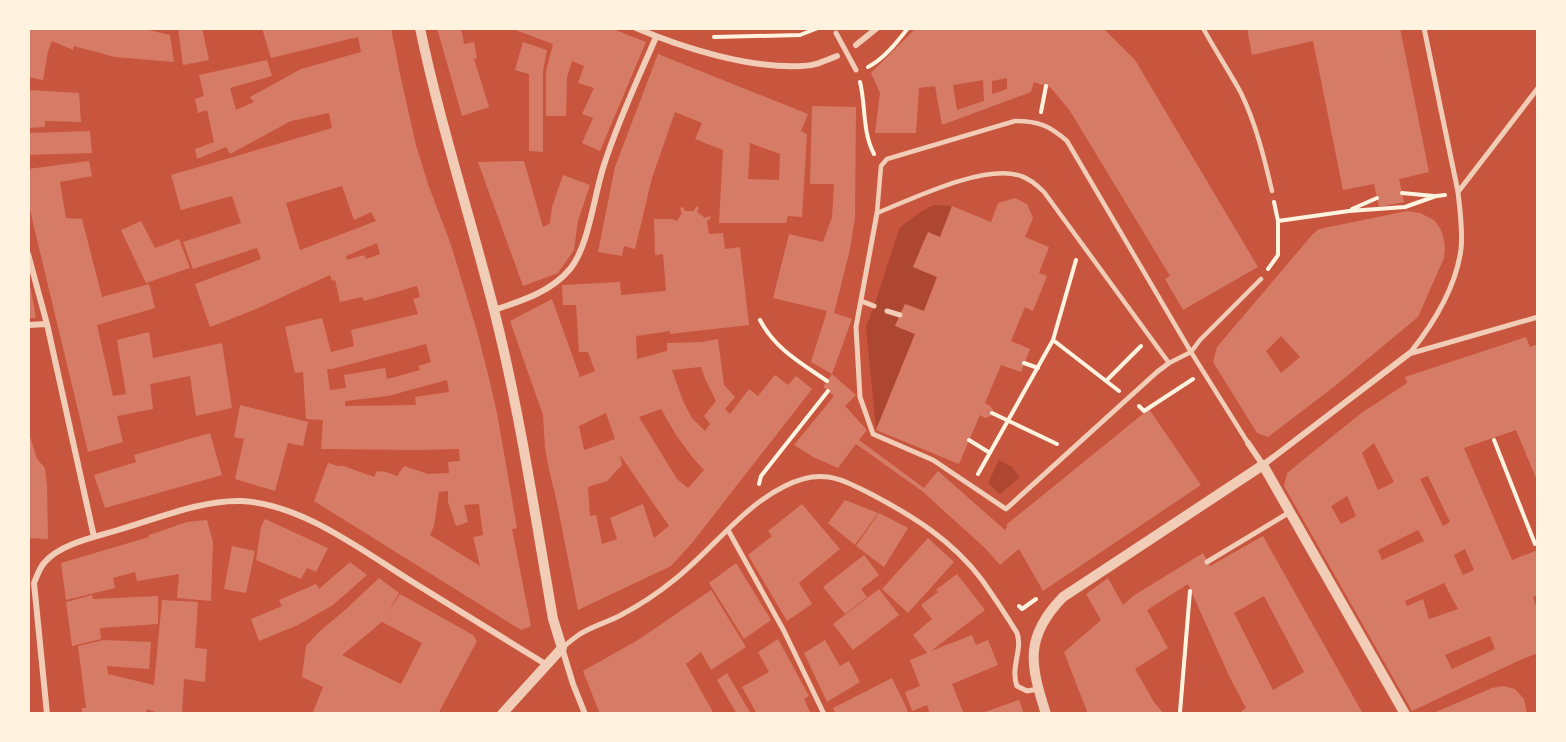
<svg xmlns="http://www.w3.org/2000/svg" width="1566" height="742" font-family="'Sofia Sans Condensed',sans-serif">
<rect width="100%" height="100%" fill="#c8553d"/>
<path fill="#ae4732" d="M934,205L952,206L940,237L928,232L913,267L937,277L924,311L905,304L895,325L915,334L876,430L866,327L874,306L900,227L922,211Z
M999,460L1012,467L1020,477L1000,494L988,483Z"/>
<path fill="#d67c66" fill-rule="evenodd" d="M28,28H140L170,35L174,62L115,57L74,46L73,50L52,41L48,51L43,80L28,77Z
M178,28H202L209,60L183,65Z
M262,28H391L400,74L416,145L428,184L451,245L477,331L489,378L497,413L517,528L512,529L531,626L521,630L314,501L328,463L338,466H344L374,477L377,471L386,472L397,476L404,466L428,474L449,473L448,462L460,461L459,449L417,450L321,449L323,420L306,419L303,372L295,373L285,327L322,318L331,352L354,346L351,330L418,314L413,299L420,297L417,286L364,301L362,297L340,302L335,280L332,281L330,275L254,310L210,327L195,284L261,259L257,248L193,269L183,242L241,223L232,196L181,210L171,175L332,128L329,113L291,121L230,154L226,147L197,159L195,149L214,142L207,110L198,113L195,99L204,96L199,75L267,60L272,76L230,88L236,110L254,102L250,97L301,69L361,52L358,37L271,58ZM342,186L354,220L371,212L376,221L300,250L286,203ZM377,243L380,254L366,259L364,255L347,260L346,256ZM426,344L431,362L418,366L420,370L387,379L385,368L344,375L346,388L330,390L327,369H332ZM447,380L449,392L415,397L416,405L345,406V401L388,396ZM448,491V502L456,526L468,522L464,505L479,504L483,535L473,537L480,566L430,535L434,526L439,492Z
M437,28H461L464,44L474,42L477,58L474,59L489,107L462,116Z
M510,28H610L646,42L600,151L582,143L593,118L582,114L594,88L578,83L584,66L572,61L567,77L566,116H546V71L553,44Z
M916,28H1103L1135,60L1258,267L1183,310L1165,279L1170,276L1070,111L1051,88L1034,82L1031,92L942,125L935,86L919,88L916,133H875L880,93L871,73ZM1007,78V89L992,94V81ZM983,80L984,101L957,110L953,85Z
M1247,28H1400L1429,172L1399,179L1404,202L1379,207L1374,184L1343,190L1313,41L1252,55Z
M523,42L547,50L543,71V152L529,151V74L515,70Z
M658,54L808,114L801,131L807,134L802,217L788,216L786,223H719L723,150L695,139L702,123L675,112L652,178L635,249L624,246L622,256L598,252L615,167ZM750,143L780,154L779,180L748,179Z
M28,90L79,93L81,122L45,121V127L28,128Z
M812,106L856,107L855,218L850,249L834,313L852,319L832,374L811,362L827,311L773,298L789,234L823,242L832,217L834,184H810Z
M90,131L92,153L28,155V133Z
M89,161L92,176L60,182L66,218L82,219L102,297L149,284L155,308L97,325L113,396L126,394L117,340L149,332L153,358L222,343L232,408L196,416L190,376L150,384L153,409L117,416L123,442L88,452L28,202V169Z
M524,161L543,227L550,223L552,207L563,175L590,185L578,221L574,250L558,273L523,286L478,162Z
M1015,198L1027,204L1033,218L1025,237L1049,247L1039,273L1047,276L1033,311L1025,307L1011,341L1030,349L1021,372L1001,365L985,403L990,406L993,410L991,416L985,418L980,415L959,464L876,430L915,334L895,326L905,304L924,311L937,277L913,267L928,232L940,237L952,206L991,222L998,203Z
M696,206L699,208L697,212L705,218L710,216L711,218L707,221L709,234L723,233L725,249L740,247L749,325L670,334V331L636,336L637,359L667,351V343L702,342L718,339L724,385L735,397L725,409L730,414L749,389L758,396L775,375L788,385L796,376L812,389L692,543L671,566L578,610L556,498L549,470L545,448L543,415L510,321L552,299L580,377L595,371L588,352H579L576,305H563L562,285L620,282L621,295L666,291L663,254L655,255L654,219H672L677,221L682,213L680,208L683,207L685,211H694ZM701,367L706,381L716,401L704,416L710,424L705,431L692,418L683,401L672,370ZM661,409L676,435L693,458L704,470L688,488L677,479L639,417ZM606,413L615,439L584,450L579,426ZM620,455L669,526L654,538L643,504L610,518L617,539L602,544L596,515L590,516L588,487L607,481L622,465Z
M1407,211L1420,213L1434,220L1440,228L1443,236L1445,247L1444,258L1418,317L1335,386L1268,437L1257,433L1213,362L1217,347L1312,235L1319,229ZM1281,336L1300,357L1281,373L1266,351Z
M141,221L155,248L179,239L190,268L146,283L121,230Z
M28,285H30L36,318H28Z
M1526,337L1530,347L1538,344V483L1516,430L1464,448L1512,560L1538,550V595L1533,597L1538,611V653L1518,661L1412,711L1284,486L1287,473L1360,414L1407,383L1405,377ZM1374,443L1394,482L1378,490L1362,453ZM1428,476L1450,522L1443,526L1420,479ZM1347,496L1356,516L1341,524L1331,506ZM1418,530L1424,541L1382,560L1378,550ZM1465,549L1474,570L1463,575L1454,555ZM1444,583L1458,609L1429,619L1423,599L1407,606L1405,601ZM1490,636L1495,649L1452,669L1445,655Z
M832,374L856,395L845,406L867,430L859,440L924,488L938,471L1005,530L1007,527L1006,525L1149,409L1201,485L1043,591L1019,549L1000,565L986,549L922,491L856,444L838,468L815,458L794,445L834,396L823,387Z
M240,405L308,422L303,446L288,443L275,491L235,479L244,439L234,437Z
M28,430L37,459L45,468L47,486L48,539L28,538Z
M210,433L222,475L105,508L94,475L136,462L134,455Z
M845,500L878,513L855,545L828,523Z
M802,504L840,549L799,583L812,604L787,621L748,555L772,536L768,531Z
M879,513L908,528L884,567L856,546Z
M265,519L328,548L316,572L307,568L301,579L256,560L261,527Z
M207,520L213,542L211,601L177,598L179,574L137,581L135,572L113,578L115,588L66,600L61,563L149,537V535L187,522Z
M1263,536L1363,714H1238L1246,708L1230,678L1188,584L1147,610L1168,648L1135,669L1154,702L1164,714H1088L1064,652L1101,620L1086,594L1108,578L1123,605L1133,596L1203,553L1210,566ZM1264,596L1304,672L1273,690L1234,613Z
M928,538L954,562L908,613L882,589Z
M232,546L255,551L246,593L224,589Z
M864,555L879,575L861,589L867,597L845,614L823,587Z
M350,562L367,575L333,605L298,625L259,641L251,619L282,606L279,600L316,584L319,589Z
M736,563L771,620L744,639L709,583Z
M957,574L985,610L931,651L972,635L976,645L988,640L998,665L952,684L964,714H930L927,705L912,711L905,692L920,686L910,660L927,653L913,635L932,619L921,605L938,592L936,590Z
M379,578L399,593L388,612L400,594L473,635L477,641L438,714H316L313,712L323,687L302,677L306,646L320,631L345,610ZM382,622L422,643L401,684L342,655Z
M879,589L899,615L853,650L833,624Z
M711,590L746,647L711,670L701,652L686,664L714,714H600L583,671L638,640Z
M92,595L93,599L158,596V624L100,628L101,639L72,646L66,602Z
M162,600L198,602L195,648L207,649L205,682L184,679L182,714H160L147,709L145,714H82V708H86L78,646L104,640L151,642L149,669L107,666L108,674L154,685Z
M778,639L809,696L804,699L811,714H757L742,687L769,672L758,652Z
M825,640L840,666L849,661L860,682L827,702L804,653Z
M727,673L751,714H737L717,680Z
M892,678L908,711L904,714H836L833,708Z
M1503,686L1515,689L1524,699L1527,714H1431L1492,688Z
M1019,700L1024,714H983L982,713Z"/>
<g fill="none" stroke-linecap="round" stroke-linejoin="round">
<path stroke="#fff3e0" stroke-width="4" d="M714,37L800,35L818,28
M868,67C884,59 897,42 908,28
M860,82C866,106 862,131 874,154
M1041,112L1046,86
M1402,193L1434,196
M1352,209L1377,198
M1278,221L1349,211L1405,207L1436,196L1445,195
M1268,269L1278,255V221L1274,202
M760,320C775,349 801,363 827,381
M1053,340L1076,260
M1024,363L1038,368
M1106,381L1141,346
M1139,406L1144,411L1193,379
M992,413L1057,444
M969,440L990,453
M1494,440L1535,544
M978,474L1053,340L1119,391
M759,484L761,476L828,391
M1019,606L1022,609L1036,599
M1180,712L1190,591"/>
<path stroke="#f1ccb7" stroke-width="4.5" d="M1203,28C1215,50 1229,71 1241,93C1256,124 1264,157 1272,191
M1015,121C1039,121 1050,126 1067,141L1191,352L1169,363L1044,192C1037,185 1030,179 1021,176C985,163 912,199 877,213L881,166L887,159Z
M1248,443L1191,352L1200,340L1261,279"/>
<path stroke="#f1ccb7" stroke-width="5" d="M836,33L856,70
M1458,192L1538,88
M877,213L856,327L860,397L873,434L933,460L1006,509L1157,372L1169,363
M861,301L874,306
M887,311L900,315
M1410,353C1434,323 1456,288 1461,249C1463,230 1460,211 1458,192L1424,28
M1412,353L1538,317
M728,530L784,631L824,714
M1207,562L1290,512
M562,648C568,643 574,638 580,634C593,626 608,622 621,615C640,605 658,593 674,580C712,550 742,507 785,486C821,468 839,478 871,494C913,516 953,541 982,580C994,597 1006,615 1017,633C1023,649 1010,668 1017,686L1027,691L1038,689"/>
<path stroke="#f1ccb7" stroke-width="6" d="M636,28C683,48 750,69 802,66C814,66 825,61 837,56
M856,45L877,28
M28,254L47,324L94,537
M494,310C521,301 551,292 570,269C589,246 594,195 604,165C618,121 638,79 656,37
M28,325L47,324
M1248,443L1263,465L1410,353
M562,648L573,684L585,714
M47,714L34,583C37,576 39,569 44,563C59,544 95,537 118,530C156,519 201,500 241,501C300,503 363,551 411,581C456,609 501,637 547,665"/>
<path stroke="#f1ccb7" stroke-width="10" d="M420,28C440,124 470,216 494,310C520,412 535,516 553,619L562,648L502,714
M1046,714C1030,664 1024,637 1063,597L1263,465L1405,714"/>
</g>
<rect width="1566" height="742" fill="none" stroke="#fff3e0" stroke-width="60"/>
</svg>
